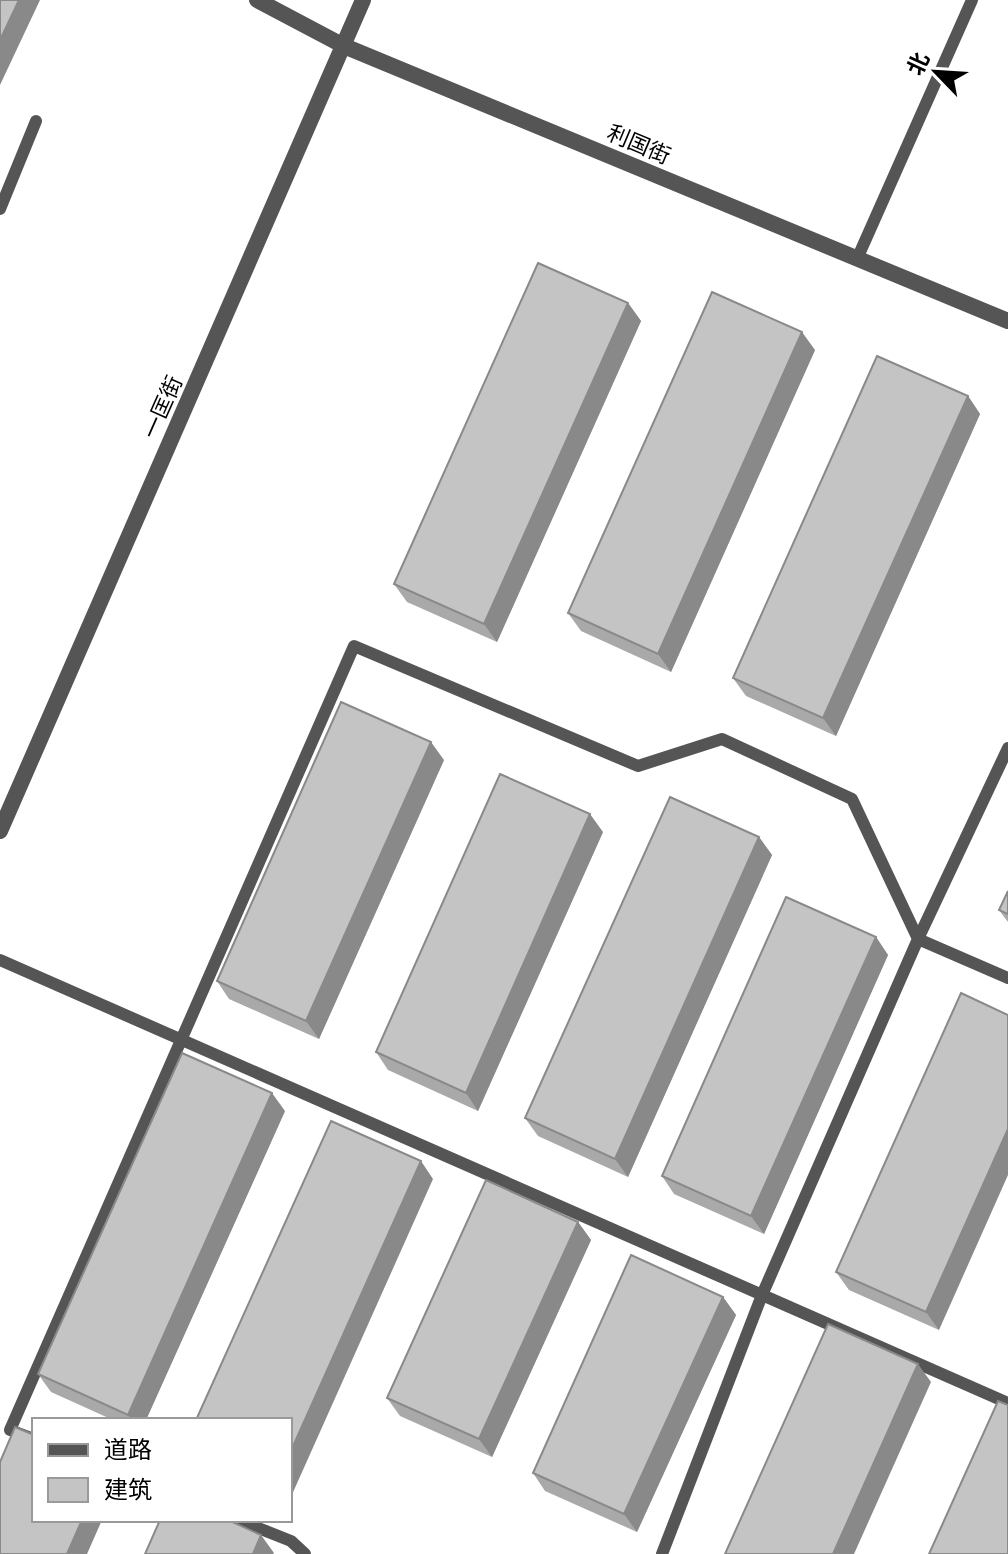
<svg xmlns="http://www.w3.org/2000/svg" width="1008" height="1554" font-family="Manrope,'Noto Sans SC',sans-serif">
<rect width="100%" height="100%" fill="#fff"/>
<g fill="none" stroke-linecap="round" stroke-linejoin="round">
<path stroke="#555" stroke-width="12" d="M0,209L36,121
M857,259L972,0
M0,960L1008,1403
M34,1439L10,1430L354,646L638,766L722,739L852,799L918,939L1008,978
M238,1520L291,1541L305,1554
M662,1554L762,1295L918,939L1008,748"/>
<path stroke="#555" stroke-width="16" d="M257,0L344,46L1008,321
M0,831L363,0"/>
</g>
<path fill="#a9a9a9" d="M628,303L641,321L497,642L407,602L394,584Z
M815,350L671,672L581,631L568,613Z
M968,396L980,414L836,736L746,696L733,678Z
M444,760L319,1039L229,999L217,981Z
M603,832L478,1111L388,1070L376,1052Z
M759,837L772,855L628,1177L538,1136L525,1118Z
M1008,891V922L999,910Z
M876,937L888,955L764,1234L674,1194L662,1176Z
M961,993L939,1330L849,1290L836,1272Z
M285,1111L146,1420H113L51,1392L38,1374Z
M578,1222L591,1240L492,1457L400,1416L387,1398Z
M723,1297L736,1315L637,1532L545,1491L533,1473Z"/>
<path fill="#898989" d="M19,0H40L0,85V40Z
M628,303L641,321L497,642L484,624Z
M802,332L815,350L671,672L658,654Z
M968,396L980,414L836,736L823,718Z
M431,742L444,760L319,1039L306,1021Z
M590,814L603,832L478,1111L466,1093Z
M759,837L772,855L628,1177L615,1159Z
M876,937L888,955L764,1234L751,1216Z
M272,1093L285,1111L146,1420H132L128,1415Z
M1008,1129V1175L939,1330L926,1312Z
M421,1161L433,1179L290,1499V1453Z
M578,1222L591,1240L492,1457L479,1439Z
M723,1297L736,1315L637,1532L624,1514Z
M918,1364L931,1382L854,1554H833Z
M82,1520H102L87,1554H67Z
M261,1535L274,1553L273,1554H253Z"/>
<path fill="#c4c4c4" stroke="#898989" stroke-width="2" d="M0,0H19L0,40Z
M538,263L628,303L484,624L394,584Z
M712,292L802,332L658,654L568,613Z
M877,356L968,396L823,718L733,678Z
M341,702L431,742L306,1021L217,981Z
M500,774L590,814L466,1093L376,1052Z
M670,797L759,837L615,1159L525,1118Z
M1008,891V914L999,910Z
M786,897L876,937L751,1216L662,1176Z
M961,993L1008,1015V1129L926,1312L836,1272Z
M182,1053L272,1093L128,1415L38,1374Z
M331,1121L421,1161L290,1453V1420H196Z
M486,1180L578,1222L479,1439L387,1398Z
M631,1255L723,1297L624,1514L533,1473Z
M828,1324L918,1364L833,1554H725Z
M998,1401L1008,1405V1554H929Z
M15,1427L34,1435V1520H82L67,1554H0V1462Z
M160,1520H228L261,1535L253,1554H145Z"/>
<g text-anchor="middle" dominant-baseline="central" stroke-width="6" stroke-linejoin="round" paint-order="stroke">
<g font-size="22" fill="#000" stroke="#fff">
<text transform="translate(639 144) rotate(23)">利国街</text>
<text transform="translate(162 407) rotate(-66)">一匡街</text>
</g>
</g>
<rect x="32" y="1418" width="260" height="104" fill="#ffffff" stroke="#999999" stroke-width="2"/>
<rect x="48" y="1444" width="40" height="12" fill="#555555" stroke="#999999" stroke-width="2"/>
<text x="104" y="1458" font-size="24" fill="#000000">道路</text>
<rect x="48" y="1478" width="40" height="24" fill="#c4c4c4" stroke="#999999" stroke-width="2"/>
<text x="104" y="1498" font-size="24" fill="#000000">建筑</text>
<g transform="translate(936 72) rotate(295)" stroke="#ffffff" stroke-width="6" paint-order="stroke">
<path d="M0-6L14 30L0 20L-14 30Z" fill="#000000"/>
<text y="-12" font-size="22" font-weight="bold" text-anchor="middle" fill="#000000">北</text>
</g>
</svg>
